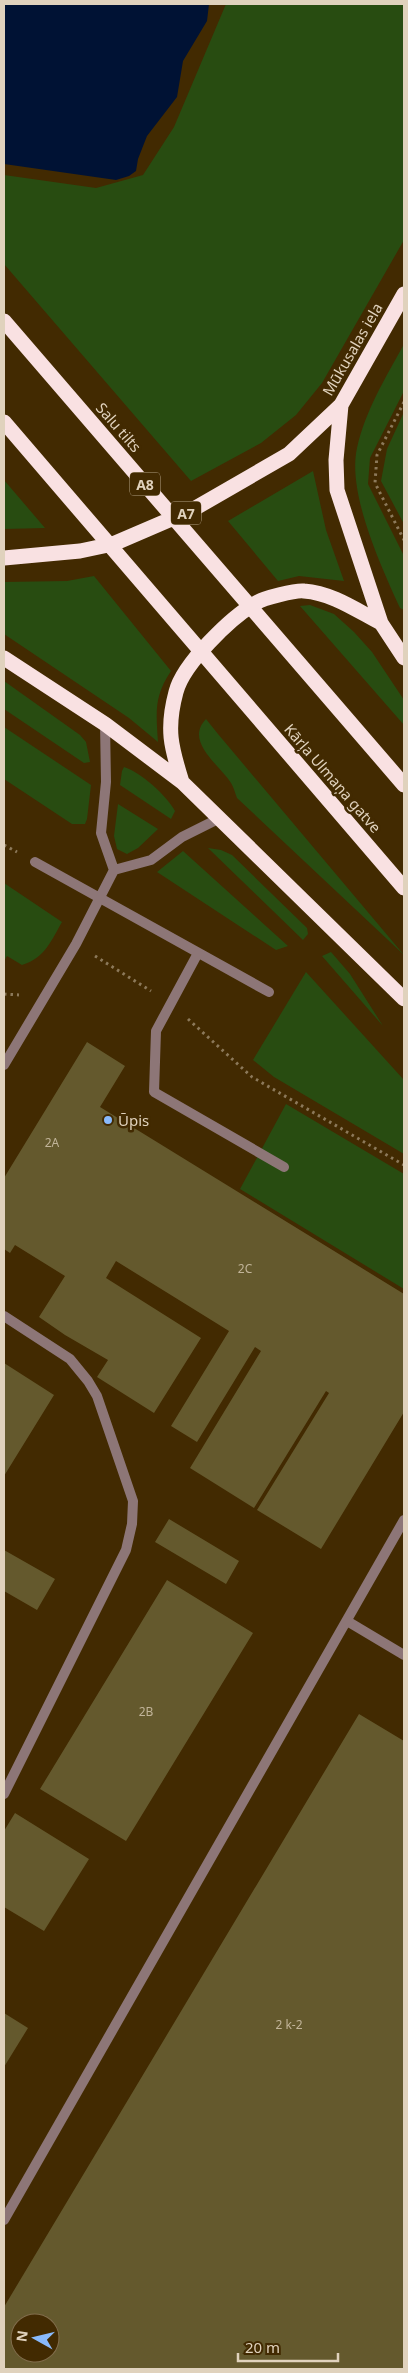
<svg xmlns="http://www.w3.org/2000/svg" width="408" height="2373" font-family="'Noto Sans',sans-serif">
<rect width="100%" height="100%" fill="#422a01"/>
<path fill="#284c11" d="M226,4H404V240L322,383L296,415L261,443L191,481L4,264V175L96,188L143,175L174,127Z
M404,344V391L370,458L368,484L404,556V610L400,608C381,566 347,493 357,448C365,411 386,377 404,344Z
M404,412V524L381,481L387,449Z
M313,471L326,530L344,581L299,576L278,581L228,521Z
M4,480L45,528L4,529Z
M94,576L171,671C154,696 156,712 158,742L129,718L4,634V582L67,581Z
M310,605L334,614L354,632L372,652L404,700V725L300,606Z
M4,681L80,735L86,742L90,762L84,763L4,709Z
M206,719L218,734L404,955L237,798C235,793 234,788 231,783C220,765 184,742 206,719Z
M4,727L91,785L87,819L85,824H72L4,779Z
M124,767C141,772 167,796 175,811L171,819L120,785L122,771Z
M118,804L158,829L138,848L127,854L117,849L114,836Z
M208,848L221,850L232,855L307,928L308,934L303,940Z
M183,851L288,946L276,950L157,872Z
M4,883L62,922C51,941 45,958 22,965L7,956L4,961Z
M331,952L350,974L383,1026L322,956Z
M306,972L404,1080V1154L274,1077L253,1060Z
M286,1104L404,1174V1289L240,1189Z"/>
<path fill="#001234" d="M4,4H209L207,21L183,61L177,97L147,136L138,159L136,171L129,176L116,180L4,164Z"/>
<path fill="#64592d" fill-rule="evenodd" d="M87,1042L125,1066L100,1107L404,1294V1412L321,1549L257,1510L329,1393L326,1391L254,1508L190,1468L261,1351L255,1347L197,1442L171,1426L229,1331L116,1261L106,1278L201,1338L154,1413L97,1377L108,1360L65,1335L39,1317L65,1276L15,1245L10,1253L4,1249V1178Z
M4,1363L54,1395L4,1476Z
M169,1519L239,1561L226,1584L155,1542Z
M4,1550L55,1579L37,1610L4,1591Z
M167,1580L253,1633L126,1841L40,1789Z
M359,1714L404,1741V2369H4V2307ZM20,2323H50V2353H20Z
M15,1813L89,1859L44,1931L4,1907V1831Z
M4,2013L28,2028L4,2067Z"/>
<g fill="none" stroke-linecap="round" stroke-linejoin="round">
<path stroke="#8c795a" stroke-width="3" stroke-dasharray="2.5 4" stroke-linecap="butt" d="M404,402L377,455L375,483L404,540
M4,845L17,852
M95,956L151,991
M4,994L19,995
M188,1019L252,1077L404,1165"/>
<path stroke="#8d7677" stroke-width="10" d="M105,724L106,782L101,833L114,870
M35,862L269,992
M198,953L156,1031L154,1092L284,1167
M4,1065L76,944L114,870L151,860L182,837L220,818
M4,1316L70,1359L88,1381L97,1396L133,1501L132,1524L126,1550L4,1794
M347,1621L404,1655
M4,2220L404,1520"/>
<path stroke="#f9e1e2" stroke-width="15" d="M4,321L404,785
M341,405L336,460L337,490L381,623L404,658
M4,422L404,888
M4,558L80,551L113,544L192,510L289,454L341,405L404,294
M4,658L105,724L182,782L404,999
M182,782C171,747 166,729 176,692C183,664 231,617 256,603C263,598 296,590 304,591C332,593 356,610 381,623"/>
</g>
<circle fill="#89bafc" stroke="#422a01" stroke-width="2" cx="108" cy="1120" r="5"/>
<g text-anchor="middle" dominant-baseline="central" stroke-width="5" stroke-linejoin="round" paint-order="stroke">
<g font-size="12" fill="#c1b499">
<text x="52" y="1142">2A</text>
<text x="245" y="1268">2C</text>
<text x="146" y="1711">2B</text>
<text x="289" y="2024">2 k-2</text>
</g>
<g fill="#422a01" stroke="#b1a085" stroke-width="1">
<rect x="130" y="472.5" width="30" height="23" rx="4"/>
<rect x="171" y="501.5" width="30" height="23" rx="4"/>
</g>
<g font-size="14" font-weight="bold" fill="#e0d2bd">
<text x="145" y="484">A8</text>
<text x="186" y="513">A7</text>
</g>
<g font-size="15" fill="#e0d2bd" stroke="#422a01">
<text transform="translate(352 349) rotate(-60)">Mūkusalas iela</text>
<text transform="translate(119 427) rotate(49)">Salu tilts</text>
<text transform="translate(333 778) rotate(49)">Kārļa Ulmaņa gatve</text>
</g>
<g font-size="15" fill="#e0d2bd" stroke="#422a01" text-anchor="start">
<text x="118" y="1120">Ūpis</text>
</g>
</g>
<rect width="408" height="2373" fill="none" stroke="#e0d2bd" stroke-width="10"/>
<g transform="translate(35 2338) rotate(278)"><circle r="24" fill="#422a01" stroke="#816d4c"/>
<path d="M0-4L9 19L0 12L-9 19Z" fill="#89bafc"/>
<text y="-8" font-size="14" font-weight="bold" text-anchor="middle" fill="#e0d2bd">N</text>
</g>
<path d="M238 2353v8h100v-8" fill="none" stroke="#e0d2bd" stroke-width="2.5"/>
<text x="245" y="2353" font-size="15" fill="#e0d2bd" stroke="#422a01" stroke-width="4" paint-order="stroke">20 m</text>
</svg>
